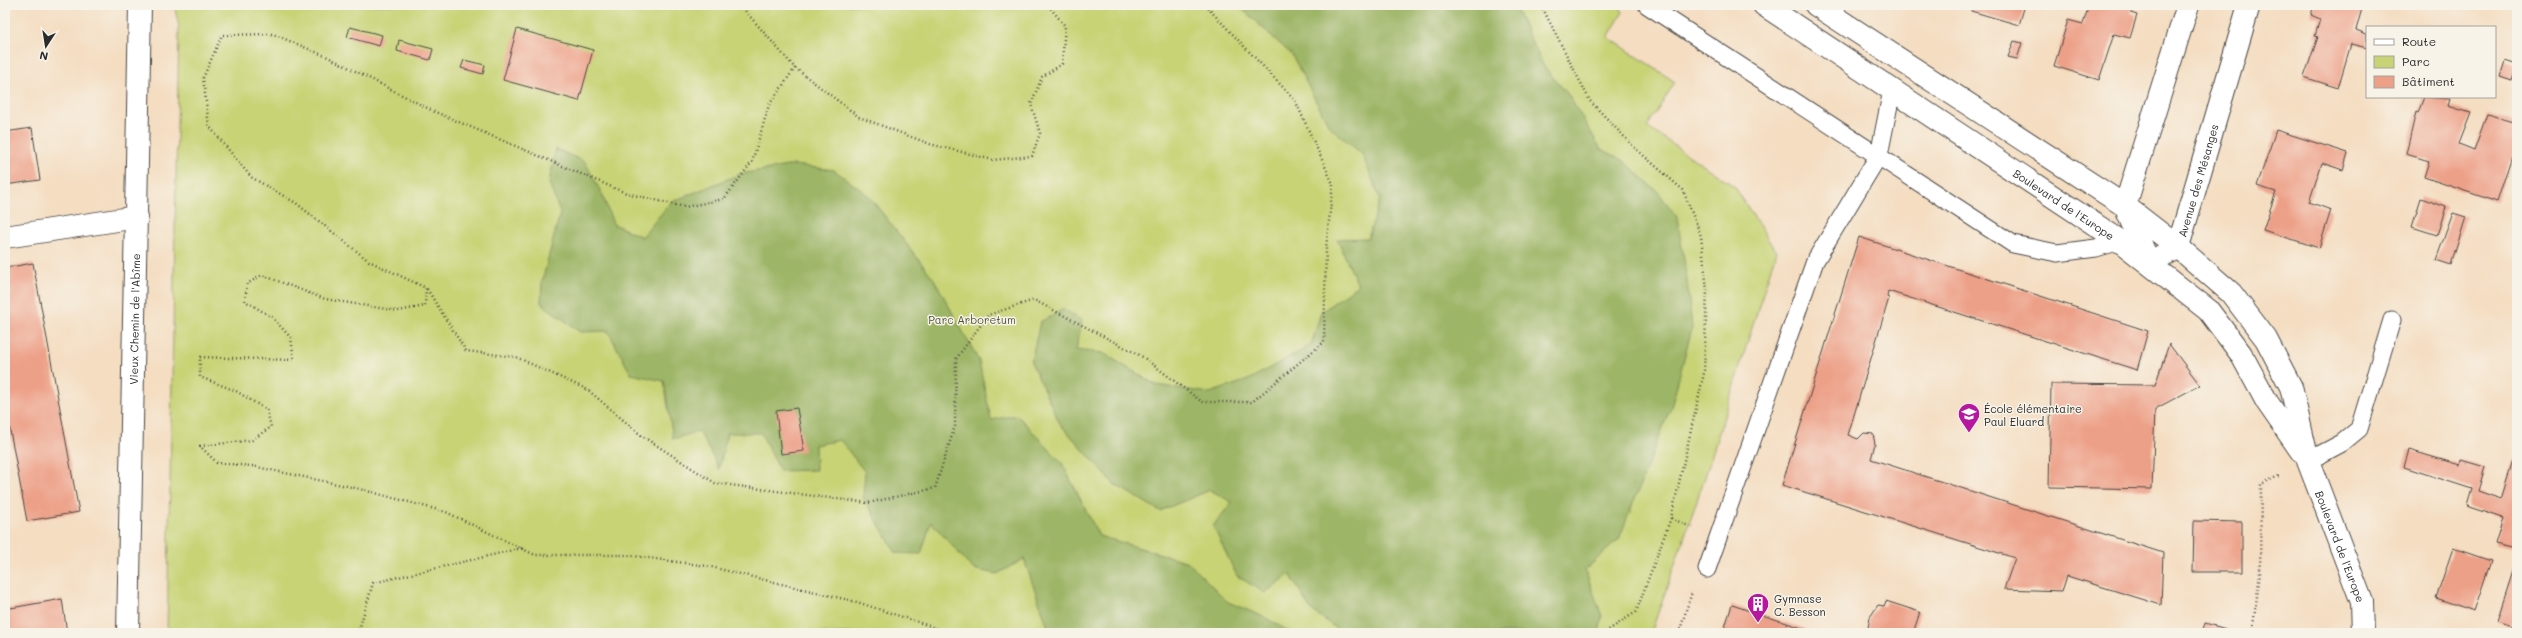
<svg xmlns="http://www.w3.org/2000/svg" width="2522" height="638" font-family="Mali,sans-serif">
<rect width="100%" height="100%" fill="#f7f3e8"/>
<filter id="ink" filterUnits="userSpaceOnUse"><feTurbulence type="fractalNoise" baseFrequency=".025" numOctaves="2"/><feDisplacementMap in="SourceGraphic" scale="8" xChannelSelector="R" yChannelSelector="G"/><feConvolveMatrix kernelMatrix="1 2 1 2 8 2 1 2 1" color-interpolation-filters="sRGB"/></filter>
<filter id="wash" filterUnits="userSpaceOnUse"><feTurbulence type="fractalNoise" baseFrequency=".012" numOctaves="4" result="noise"/><feDisplacementMap in="SourceGraphic" scale="16" xChannelSelector="R" yChannelSelector="G"/><feGaussianBlur stdDeviation="0.9" result="paint"/><feColorMatrix in="noise" values="0 0 0 0 0 0 0 0 0 0 0 0 0 0 0 0 0 1.4 0 .05"/><feComposite in="paint" operator="in"/></filter>
<g filter="url(#wash)">
<rect width="100%" height="100%" fill="#f4ddc1"/>
<path fill="#c7d375" stroke="#797f50" d="M174,5H1618L1623,12L1608,37L1675,82L1647,127L1735,187L1776,252L1705,477L1651,633H167L179,27Z"/>
<path fill="#9db566" stroke="#647048" d="M1238,5H1514L1544,67L1567,93L1601,149L1623,160L1658,192L1677,217L1686,271L1692,328L1672,404L1619,539L1585,570L1602,616L1599,633H1342L1310,609L1290,574L1265,593L1237,576L1213,526L1232,502L1210,490L1160,511L1114,484L1060,424L1031,362L1040,322L1064,309L1082,321L1076,350L1103,353L1156,385L1210,393L1248,380L1311,345L1321,312L1358,285L1337,239L1368,238L1380,199L1362,154L1329,126L1292,55Z
M556,149L585,162L602,194L613,224L642,237L671,202L740,174L794,165L834,170L868,195L934,279L979,361L991,420L1017,415L1062,463L1099,536L1188,562L1228,602L1264,617L1292,633H1050L1024,559L997,574L973,569L931,522L921,554L896,553L863,497L865,472L840,440L815,445L816,470L780,471L761,433H727L719,469L699,431L673,439L664,381L631,374L608,331L580,332L541,303L542,282L560,213L549,183Z"/>
<g id="blocks">
<path fill="#eda088" d="M1973,5H2025L2019,25L1971,11Z
M2089,5H2133L2131,13L2137,15L2130,38L2114,34L2099,80L2054,66L2068,20L2083,24Z
M2314,5H2363L2356,30L2367,34V48L2351,44L2338,88L2304,77L2318,37L2315,36L2320,19L2311,15Z
M350,27L382,35L379,46L347,37Z
M517,29L593,50L579,101L503,80Z
M399,40L433,49L430,60L397,51Z
M2014,41L2022,43L2017,59L2008,57Z
M464,60L485,65L483,74L461,68Z
M2505,61L2517,65L2512,81L2500,77Z
M2424,97L2450,99L2448,106L2471,113L2459,144L2474,150L2487,114L2517,123V140L2497,202L2424,177L2429,161L2406,154L2416,112L2418,113Z
M32,128L40,180L5,185V132Z
M2276,130L2348,153L2343,170L2322,163L2309,202L2331,210L2319,248L2263,230L2276,192L2257,186Z
M2421,198L2446,207L2437,235L2412,227Z
M2453,213L2466,217L2451,265L2436,260Z
M1859,237L2148,331L2137,370L1888,291L1887,297L1889,298L1848,435L1858,439L1864,433L1873,434L1875,444L1871,459L2163,553L2161,605L2067,576L2062,591L2004,589L2015,558L1782,485Z
M33,263L79,512L27,521L5,404V268Z
M2169,344L2200,385L2155,409L2152,489L2049,487L2051,384L2155,385Z
M797,408L804,451L781,454L776,411Z
M2409,450L2460,465L2461,460L2485,467L2478,491L2501,499L2513,461L2517,462V531L2512,548L2495,544L2503,518L2467,506L2472,489L2404,467Z
M2194,521L2242,522V572H2193Z
M2453,548L2491,561L2474,611L2436,598Z
M2514,568L2517,569V628L2497,621Z
M62,599L67,633H5V609Z
M1886,601L1920,612L1913,633H1867L1870,617L1878,605L1884,606Z
M1732,605L1817,633H1723Z
M2205,623L2226,629L2225,633H2202Z"/>
</g>
</g>
<g filter="url(#ink)">
<use href="#blocks" fill-opacity="0" stroke="#494642" stroke-width="1"/>
<g fill="none" stroke-linecap="round" stroke-linejoin="round">
<g stroke="#494642" stroke-width="19">
<path id="service" d="M1647,5L2013,244L2057,253L2096,248L2120,241
M2308,461L2342,443L2359,429L2392,320
M1707,569L1815,261L1879,155L1892,90"/>
</g>
<g stroke="#494642" stroke-width="24">
<g id="minor">
<path id="s1" d="M2188,5L2125,206L2149,263L2178,247L2249,5"/>
<path d="M5,237L137,217"/>
<path id="s2" d="M128,633L140,5"/>
</g>
</g>
<g stroke="#494642" stroke-width="24">
<g id="secondary">
<path id="s3" d="M1764,5L2120,241L2208,310L2241,354L2267,402L2301,451"/>
<path id="s4" d="M1816,5L2125,206L2178,247L2231,293L2266,339L2291,387L2308,461L2362,602L2363,633"/>
</g>
</g>
<path stroke="#494642" stroke-width="2.5" stroke-dasharray="1 3" stroke-linecap="butt" d="M740,5L795,68L859,117L930,144L993,160L1032,156L1040,133L1031,104L1042,77L1062,64L1065,26L1048,5
M1541,5L1590,101L1636,149L1683,190L1701,236L1707,290L1704,373L1671,518L1636,612L1604,633
M795,68L769,105L752,162L724,199L685,207L626,193L433,111L328,57L273,34L222,35L203,78L209,126L251,177L296,203L369,261L426,288L425,306L398,311L325,299L262,275L247,284L245,301L272,317L291,338L294,360L200,357V377L236,391L267,410L271,427L252,440L200,446L217,463L252,466L356,488L446,512L535,555H627L707,566L857,602L951,633
M427,289L466,351L516,357L588,390L642,436L715,483L868,503L935,488L955,426L956,359L988,315L1034,300L1143,357L1202,402H1252L1324,342L1326,248L1333,184L1295,100L1205,5
M1671,518L1693,528
M358,633L373,583L522,548
M1679,633L1692,592
M2252,633L2260,574L2261,484L2281,475"/>
<use href="#service" stroke="#fff" stroke-width="17"/>
<use href="#minor" stroke="#fff" stroke-width="22"/>
<use href="#secondary" stroke="#fff" stroke-width="22"/>
</g>
</g>
<defs>
<g id="school-pin" transform="scale(1.15)"><path d="M0 17L-7.5 6A9.5 9.5 0 1 1 7.5 6Z" fill="#b5179e" stroke="#f7f3e8"/><path d="M0-5L7-2L0 1L-7-2ZM-4 1L0 2.5L4 1V4Q0 6-4 4Z" fill="#fff"/></g>
<g id="building-pin" transform="scale(1.15)"><path d="M0 17L-7.5 6A9.5 9.5 0 1 1 7.5 6Z" fill="#b5179e" stroke="#f7f3e8"/><path d="M-4-6H4V6H1V3H-1V6H-4ZM-2.5-4.3h1.7v1.8h-1.7ZM.8-4.3h1.7v1.8H.8ZM-2.5-1h1.7V.8h-1.7ZM.8-1h1.7V.8H.8Z" fill="#fff"/></g>
</defs>
<g fill-rule="evenodd">
<use href="#school-pin" x="1969" y="414"/>
<use href="#building-pin" x="1758" y="604"/>
</g>
<g text-anchor="middle" dominant-baseline="central" stroke-width="3" stroke-linejoin="round" paint-order="stroke">
<g font-size="11" fill="#2b2b2b" stroke="#f7f3e8">
<text stroke="none"><textPath href="#s1" startOffset="375">Avenue des Mésanges</textPath></text>
<text stroke="none"><textPath href="#s3" startOffset="360">Boulevard de l'Europe</textPath></text>
<text stroke="none"><textPath href="#s2" startOffset="314">Vieux Chemin de l'Abîme</textPath></text>
<text stroke="none"><textPath href="#s4" startOffset="785">Boulevard de l'Europe</textPath></text>
</g>
<g font-size="11" fill="#52553e" stroke="#f7f3e8">
<text x="972" y="319">Parc Arboretum</text>
</g>
<g font-size="11" fill="#2b2b2b" stroke="#f7f3e8" text-anchor="start">
<text x="1984" y="408">École élémentaire<tspan x="1984" dy="13">Paul Eluard</tspan></text>
<text x="1774" y="598">Gymnase<tspan x="1774" dy="13">C. Besson</tspan></text>
</g>
</g>
<rect width="2522" height="638" fill="none" stroke="#f7f3e8" stroke-width="20"/>
<rect x="2366" y="26" width="130" height="72" fill="#f7f3e8" stroke="#a5a39c"/>
<rect x="2374" y="39" width="20" height="6" fill="#ffffff" stroke="#a5a39c"/>
<text x="2402" y="46" font-size="12" fill="#2b2b2b">Route</text>
<rect x="2374" y="56" width="20" height="12" fill="#c7d375" stroke="#a5a39c"/>
<text x="2402" y="66" font-size="12" fill="#2b2b2b">Parc</text>
<rect x="2374" y="76" width="20" height="12" fill="#eda088" stroke="#a5a39c"/>
<text x="2402" y="86" font-size="12" fill="#2b2b2b">Bâtiment</text>
<g transform="translate(46 46) rotate(192)" stroke="#f7f3e8" stroke-width="3" paint-order="stroke">
<path d="M0-3L7 15L0 10L-7 15Z" fill="#2b2b2b"/>
<text y="-6" font-size="11" font-weight="bold" text-anchor="middle" fill="#2b2b2b">N</text>
</g>
</svg>
